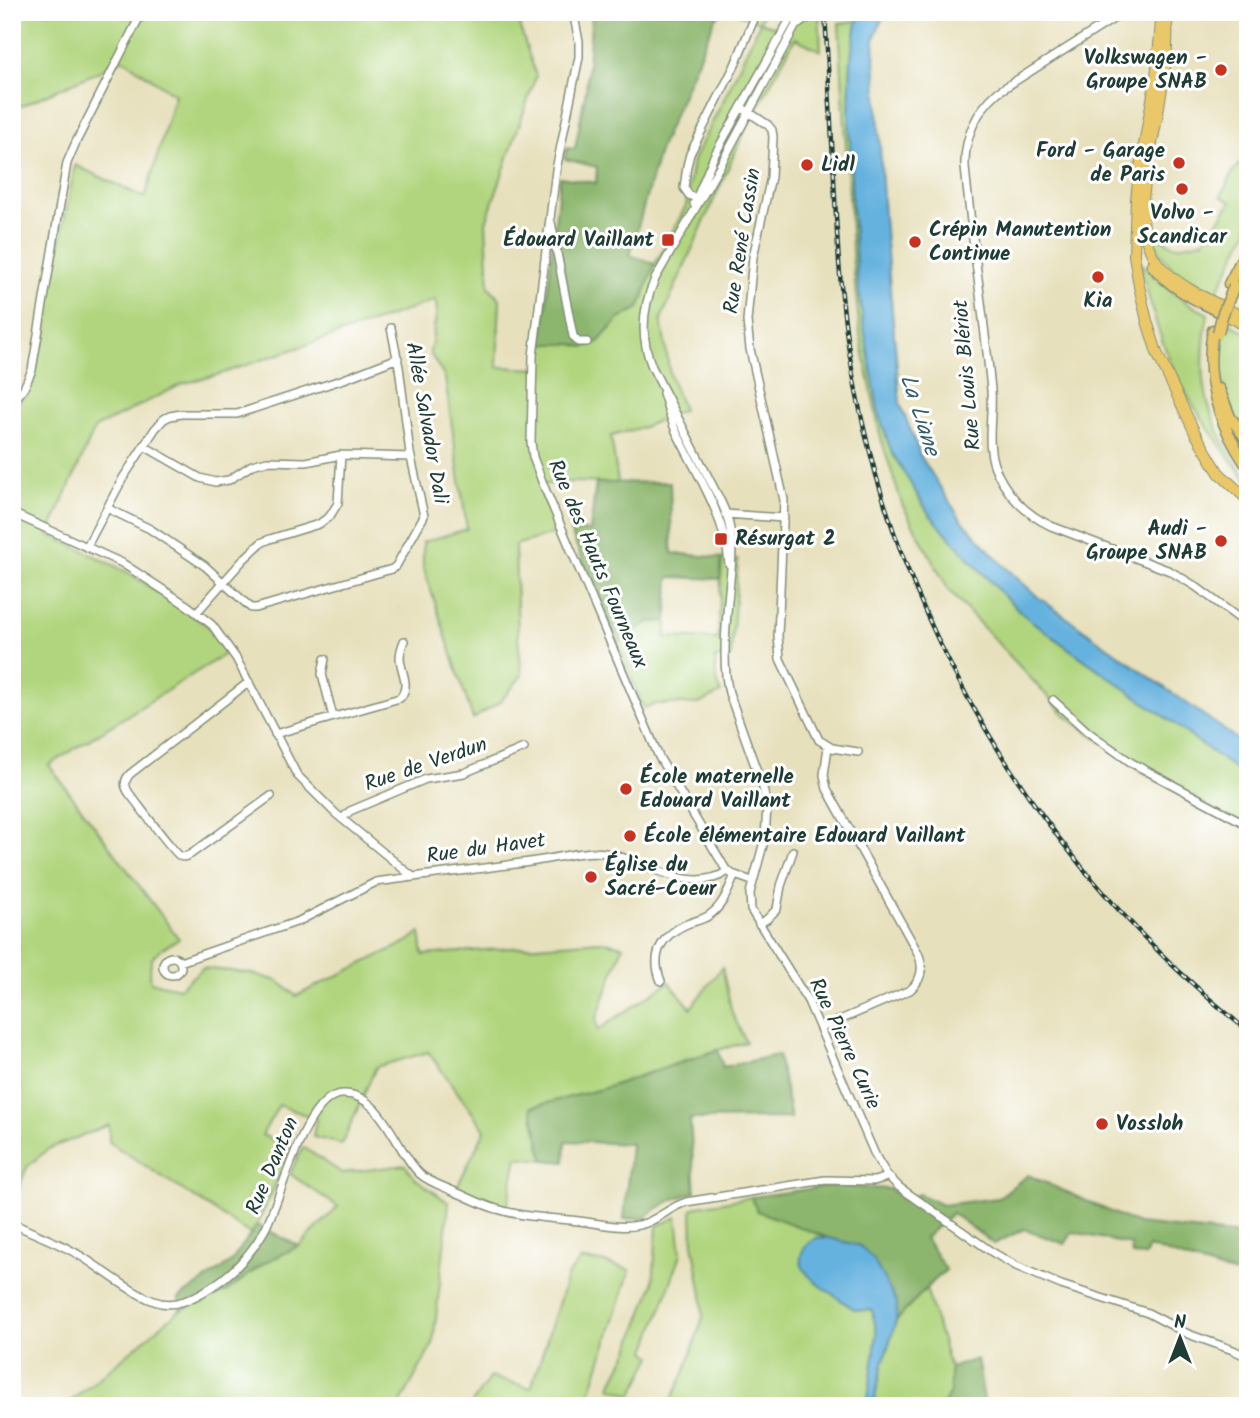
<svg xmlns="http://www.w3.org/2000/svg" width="1260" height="1418" font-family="Kalam,sans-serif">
<rect width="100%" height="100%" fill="#fff"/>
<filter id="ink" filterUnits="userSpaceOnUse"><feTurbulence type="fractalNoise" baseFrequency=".0143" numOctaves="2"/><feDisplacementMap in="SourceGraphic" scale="14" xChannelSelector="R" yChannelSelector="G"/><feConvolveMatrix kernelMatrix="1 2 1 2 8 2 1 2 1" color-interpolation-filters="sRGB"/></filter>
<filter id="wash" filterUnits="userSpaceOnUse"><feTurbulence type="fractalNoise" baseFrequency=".00686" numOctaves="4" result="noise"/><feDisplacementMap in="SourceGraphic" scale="28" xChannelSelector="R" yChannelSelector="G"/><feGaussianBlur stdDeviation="1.57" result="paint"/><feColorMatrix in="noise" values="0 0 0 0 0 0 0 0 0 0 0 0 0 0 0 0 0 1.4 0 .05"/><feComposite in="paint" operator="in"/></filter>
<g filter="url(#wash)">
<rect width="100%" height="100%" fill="#e7e0bc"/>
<path fill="#b1d57e" stroke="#688959" stroke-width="2" d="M12,12H515L536,76L486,222L489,287L500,299L497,367L540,369L542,344H572L584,347L598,342L619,319L639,308L655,264L686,206L693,160L724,99L760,22L734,12H763L760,22L778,28L786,12H819L821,51L795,38L743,134L661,319L670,375L683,410L644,427L611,436L618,483C591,483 564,479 539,486L559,532L515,545L518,637L522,675L501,701L473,719L423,566V542L467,529L445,378L430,353L437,310L435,300L383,319L217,375L182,384L95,428L48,535L87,552L129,573L208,626L228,652L49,765L179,939C156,952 147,953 151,982L179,988L203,968L249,973L278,981L296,996L407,942L420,932L423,955L600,941L623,946L596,1020L598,1030L669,982L691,1008L722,967L732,1013L746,1042L687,1059L602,1089L531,1107L544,1160L517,1157L507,1208L456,1189L485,1130L428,1052L376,1067L342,1144L313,1137L316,1119L279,1105L262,1135L292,1148L257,1225L250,1234L109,1142V1125L48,1149L27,1167L12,1204V407L27,394L36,368L75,165L145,198L175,95L126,61L116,58L109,67L12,110Z
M857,21L851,57L849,114L852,202L857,278L863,322L879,415L891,451L907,476L922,504L953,541L1000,592L1025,616L1068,648L1161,714L1248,779V828L1140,770L1066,716L949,591L902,504L880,435L860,334L853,266L839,23Z
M1248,155V230L1215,296C1187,281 1164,268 1153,237L1155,234L1172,245L1179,246L1202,241L1210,234L1231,202L1221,196L1234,170Z
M1140,262C1159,284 1181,301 1208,314C1195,384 1207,423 1248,480C1236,469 1227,455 1218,442C1206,425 1193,407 1183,388C1162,349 1150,305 1140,262Z
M1227,321L1248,334V456L1234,436L1239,426C1219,385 1216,365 1227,321Z
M722,558L738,560L731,657L715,658L716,677L721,693L699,704H656L644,708L617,643L648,622L667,621L666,637L718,639Z
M303,1147L342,1173L405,1165L416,1179L449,1203L433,1344L399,1406H65L180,1310L227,1291L264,1263L299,1246L338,1207L290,1174Z
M751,1197L758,1211L829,1238H816L872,1310L877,1334L867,1406H669L686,1369L703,1317L702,1295L693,1243L692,1209L699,1206Z
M677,1217L681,1254L646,1351L652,1356L632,1395L610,1387L629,1350L653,1285L657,1226Z
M581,1260L601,1262L630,1270L588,1400L594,1406H470L490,1377L531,1388L568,1274Z
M926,1288L950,1368V1392L943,1406H873L883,1363L896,1321Z"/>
<path fill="#8cb66d" stroke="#567a50" stroke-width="2" d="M592,12H723L715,19L660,148L630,255L655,264L639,308L619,319L598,342L585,347L572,344H542L560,177L596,183L597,167L564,159L567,148L575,149L586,89Z
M670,482L672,553L722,558L720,579L669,577L667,621L648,622L617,643L570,530L590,531L596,483Z
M718,1050L723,1067L778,1055L791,1118L690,1119L695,1192L674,1199L658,1208L644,1218L624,1219L631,1144L566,1141L565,1162L544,1160L531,1107L602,1089Z
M1028,1175L1138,1224L1248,1236V1277L1217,1269L1149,1247L1145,1256L1132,1255L1131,1245L1073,1232L1065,1244L1024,1229L994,1244L952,1213L925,1238L946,1270L926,1288L896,1321L897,1303L885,1282L860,1246L831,1239L757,1211L751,1197L830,1186L890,1189L903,1200L919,1194L942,1205L998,1198Z
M257,1225L299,1246L264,1263L227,1291L180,1310L179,1298L231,1262Z
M977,1359L985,1406H943L950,1392V1368Z"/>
<path fill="#66b2df" stroke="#42788a" stroke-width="2" d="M859,12H885L874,40L884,218L900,403L921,457L960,518L1002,564L1038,597L1248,747V779L1161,714L1068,648L1025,616L1000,592L929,514L891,451L879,415L863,322L857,278L852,202L849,114L851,57Z
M816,1238H829L860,1246L873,1259L897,1303L896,1321L883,1363L873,1406H867L877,1334L872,1310C867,1310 860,1311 855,1309C849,1307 842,1301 837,1297C814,1283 781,1260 816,1238Z"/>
</g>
<g filter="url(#ink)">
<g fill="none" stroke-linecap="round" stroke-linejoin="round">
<g stroke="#838e78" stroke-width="10">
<path id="minor" d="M573,12L579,41V57L556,170L533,356L531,442L533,457L543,484L659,757L725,868L732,874L752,881
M803,12L726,155L655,279C642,308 640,337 652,367L721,502C734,528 733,552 730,580C727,613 721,662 729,693L763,788L767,807L765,838L750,893L751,910L808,1001L876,1157L887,1175L899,1187L992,1252L1016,1266L1061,1285L1148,1313L1188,1334L1233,1350L1248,1357
M1124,12L998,92C976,111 964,138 965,167C972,241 984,316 991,390C993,416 986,440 994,465C1004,492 1025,514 1051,526L1170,571L1195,586L1248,625
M799,24L807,18L828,12
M741,107L768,125L772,130L773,137L771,177L753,257L747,321L750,349L784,500L778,636L780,659L819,740L832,748L858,752
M700,200L689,195L684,188L687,166L690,154L734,67L757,12
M694,204L714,156L794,12
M551,222L573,336L578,342H587
M663,393C667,405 670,417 675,429C696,473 725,514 729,564
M12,403L24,388L32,370L67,163L76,142L142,12
M144,446L200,478L215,482L229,480L252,465L267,461L306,462L341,455L411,457
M107,508L150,529L205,566L251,608H256L392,569L396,566L424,516L410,453L399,367L391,328
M12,513L122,563L188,606L212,625L236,658L297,775L335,813L413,877C454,872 495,867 536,861C558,858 583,850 605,853C644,859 690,897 728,871
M725,514L784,518
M87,546L123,478L155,429L164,419L170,416L181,414H237L344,379L398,358
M197,612L244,559L261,543L270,539L319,524L330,516L338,503L341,455
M325,659L322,674L333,717
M249,682L130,774C124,780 124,786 129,793C137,803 173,852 180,856C184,858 187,856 191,854L271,796
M1053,700L1088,732L1132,763L1248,825
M275,734L400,698C411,685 401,673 400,658C400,652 402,646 404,641
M342,819L350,811L426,779L464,773L524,748
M759,924L767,919L777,909L781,886L793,851
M163 966a9 9 0 1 1 18 0a9 9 0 1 1-18 0Z
M180,962L299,921L376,882L413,877
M661,981C650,954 662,935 687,924C694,921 702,920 708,916C723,907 728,890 735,875
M821,1028L910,990C922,980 924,967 918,953L827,789L824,775L828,747
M12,1223C34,1234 58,1242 79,1255C103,1269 135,1297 161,1303C178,1306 191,1299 205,1291C231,1276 249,1257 264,1231C281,1201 304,1095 342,1094C382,1092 397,1153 420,1174C429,1182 442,1186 453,1191C468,1197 482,1205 497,1209C525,1218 557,1218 586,1222C603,1224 622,1229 639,1225C656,1222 669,1207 686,1202L825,1180L874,1181L884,1178L887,1175"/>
</g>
<g stroke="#838e78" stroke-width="12">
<path id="major" d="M1162,12L1156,77L1139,173L1136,199L1134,255L1139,286L1147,321L1157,353L1195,433L1219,473L1248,500
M1167,22C1169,52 1163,82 1158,112C1151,157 1126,229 1161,267C1185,292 1219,303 1248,320"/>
</g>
<g stroke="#838e78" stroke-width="13">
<path id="highway" d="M1152,265C1176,296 1215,307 1248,327
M1229,284L1248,247
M1213,330C1204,379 1218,422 1245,463
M1219,389L1230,417L1248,441"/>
</g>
<use href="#minor" stroke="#fff" stroke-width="7"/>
<use href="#major" stroke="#eac769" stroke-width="10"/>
<use href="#highway" stroke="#eac769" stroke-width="10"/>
<g stroke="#1f3d34" stroke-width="4.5">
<path id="rail" d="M825,12C828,68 831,123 834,179C837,237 840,294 849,351C890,617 1038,864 1248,1031"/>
</g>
<use href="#rail" stroke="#fff" stroke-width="2" stroke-dasharray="5" stroke-linecap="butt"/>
<g stroke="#838e78" stroke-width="13" stroke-linecap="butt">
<path id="highway-bridge" d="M1218,333L1222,316L1234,286"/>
</g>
<use href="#highway-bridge" stroke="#eac769" stroke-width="10"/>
</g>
</g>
<g fill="#c8321e" stroke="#fff" stroke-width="2.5">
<circle cx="1221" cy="70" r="7"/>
<circle cx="1179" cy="163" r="7"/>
<circle cx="807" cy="165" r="7"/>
<circle cx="1182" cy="189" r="7"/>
<rect x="661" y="233" width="14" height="14" rx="3.5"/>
<circle cx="915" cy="242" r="7"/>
<circle cx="1098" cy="277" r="7"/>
<rect x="714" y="532" width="14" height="14" rx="3.5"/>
<circle cx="1221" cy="541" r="7"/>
<circle cx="626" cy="789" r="7"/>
<circle cx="630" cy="836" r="7"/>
<circle cx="591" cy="877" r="7"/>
<circle cx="1102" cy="1124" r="7"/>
</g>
<g text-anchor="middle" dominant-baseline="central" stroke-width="6" stroke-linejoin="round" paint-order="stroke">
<g font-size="21" font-weight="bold" fill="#1f3d34" stroke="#fff" text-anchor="start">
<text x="1207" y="58" text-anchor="end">Volkswagen -<tspan x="1207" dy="24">Groupe SNAB</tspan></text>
<text x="1165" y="151" text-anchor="end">Ford - Garage<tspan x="1165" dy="24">de Paris</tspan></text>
<text x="821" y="165">Lidl</text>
<text x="1182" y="213" text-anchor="middle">Volvo -<tspan x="1182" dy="24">Scandicar</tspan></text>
<text x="929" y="230">Crépin Manutention<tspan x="929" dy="24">Continue</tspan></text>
<text x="654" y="240" text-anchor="end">Édouard Vaillant</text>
<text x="1098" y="301" text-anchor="middle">Kia</text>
<text x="1207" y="529" text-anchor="end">Audi -<tspan x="1207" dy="24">Groupe SNAB</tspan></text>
<text x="735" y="539">Résurgat 2</text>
<text x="640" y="777">École maternelle<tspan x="640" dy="24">Edouard Vaillant</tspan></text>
<text x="644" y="836">École élémentaire Edouard Vaillant</text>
<text x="605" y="865">Église du<tspan x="605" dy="24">Sacré-Coeur</tspan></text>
<text x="1116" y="1124">Vossloh</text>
</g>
<g font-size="21" fill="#1f3d34" stroke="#fff">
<text transform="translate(743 241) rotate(-81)">Rue René Cassin</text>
<text transform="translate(968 375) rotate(-95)">Rue Louis Blériot</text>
<text transform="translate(426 423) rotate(80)">Allée Salvador Dali</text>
<text transform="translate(597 564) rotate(67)">Rue des Hauts Fourneaux</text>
<text transform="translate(426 765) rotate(-19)">Rue de Verdun</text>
<text transform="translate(486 849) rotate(-8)">Rue du Havet</text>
<text transform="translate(844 1044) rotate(65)">Rue Pierre Curie</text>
<text transform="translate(273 1166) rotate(-67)">Rue Danton</text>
</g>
<g font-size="23" font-style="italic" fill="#346067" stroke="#fff">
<text transform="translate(919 415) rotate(72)">La Liane</text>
</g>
</g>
<rect width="1260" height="1418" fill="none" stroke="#fff" stroke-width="42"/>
<g transform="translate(1180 1338)" stroke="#ffffff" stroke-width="5" paint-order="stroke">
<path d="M0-5L12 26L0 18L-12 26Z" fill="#1f3d34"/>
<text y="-10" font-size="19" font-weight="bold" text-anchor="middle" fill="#1f3d34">N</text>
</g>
</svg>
